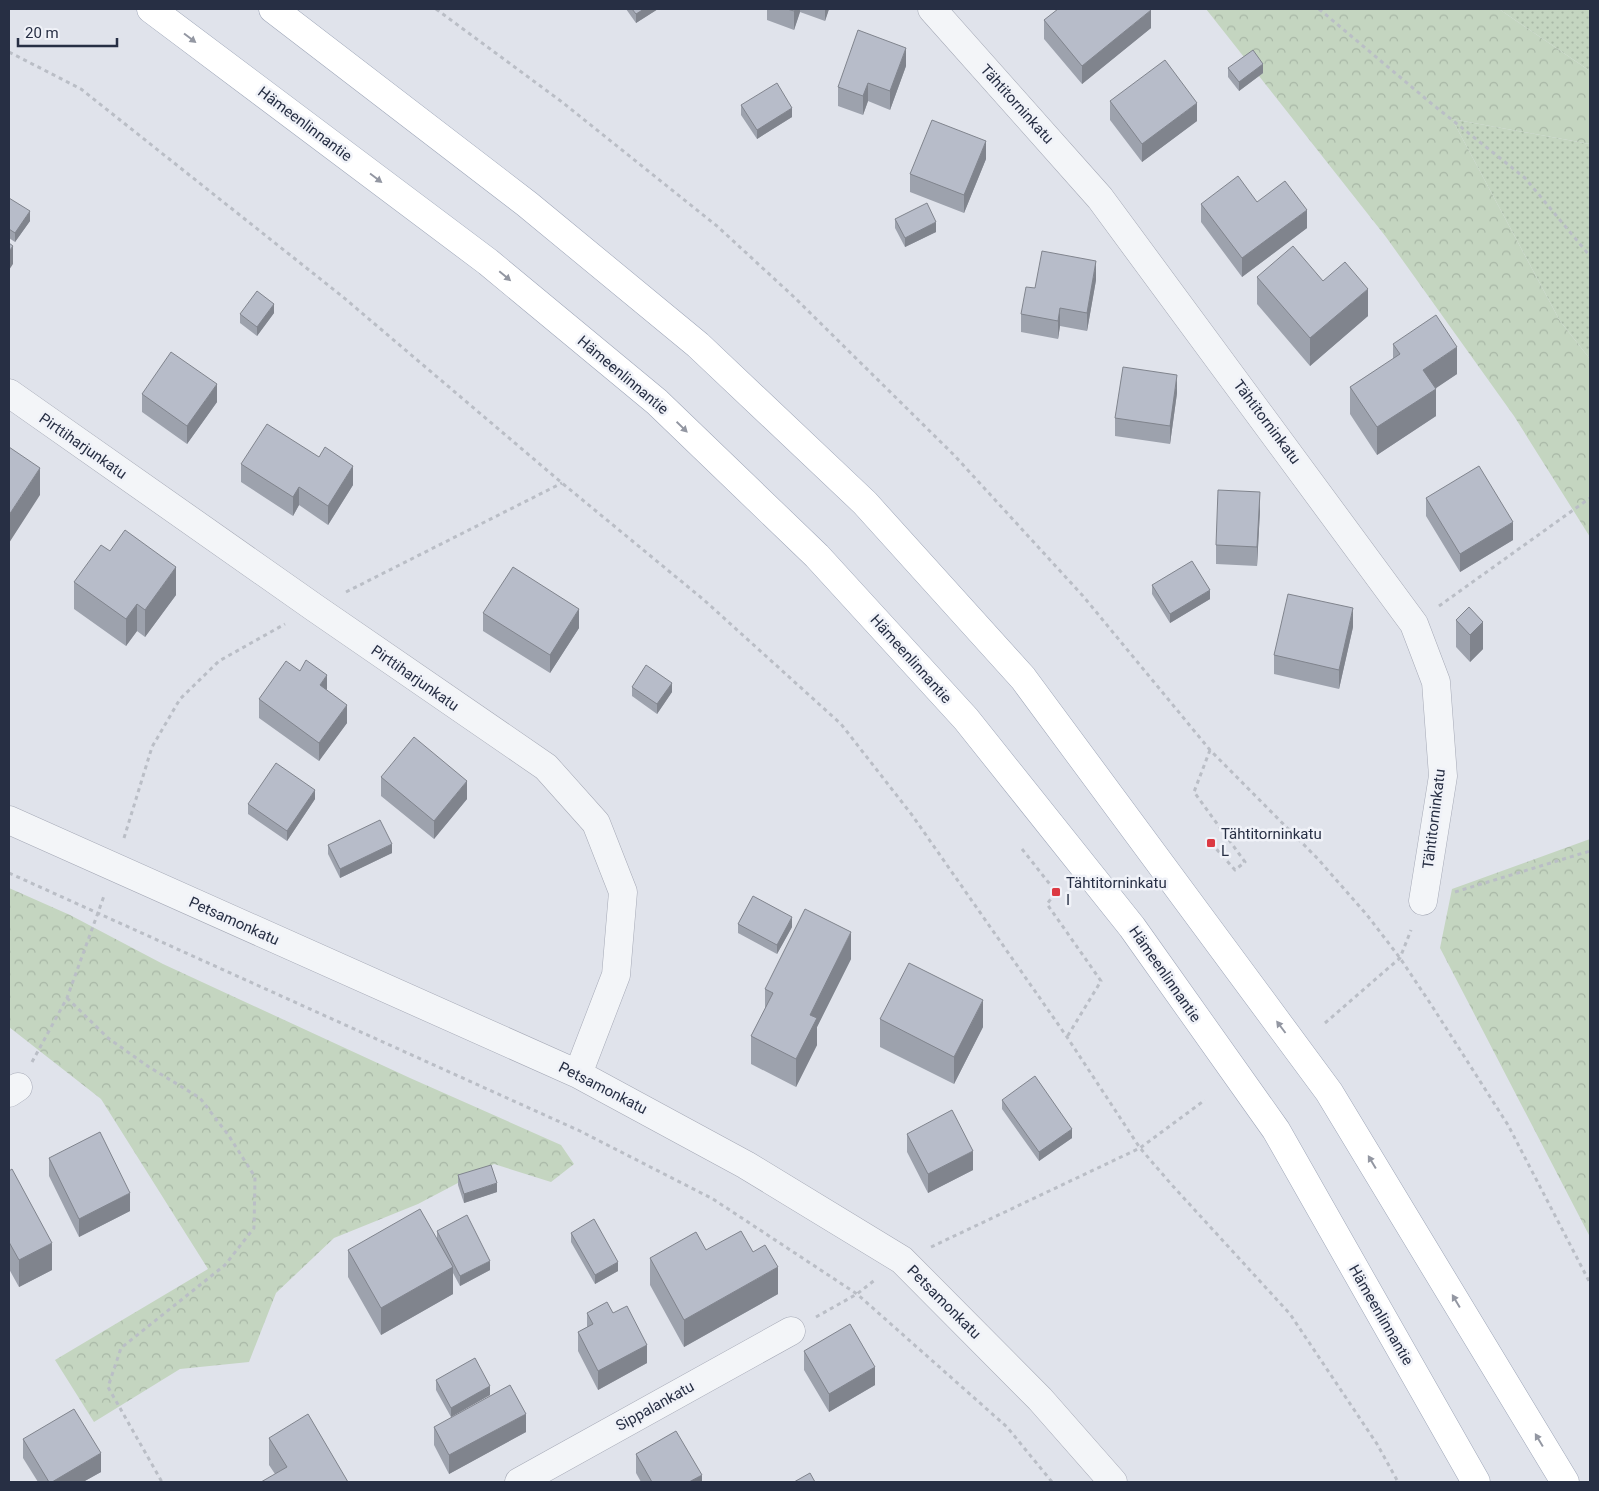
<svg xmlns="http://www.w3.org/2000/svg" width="1599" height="1491" font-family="Roboto,sans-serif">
<defs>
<pattern id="grass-dots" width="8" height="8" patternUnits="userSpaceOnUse" patternTransform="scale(1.25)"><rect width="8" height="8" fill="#c4d5c0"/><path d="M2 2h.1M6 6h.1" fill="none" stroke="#a8b7a6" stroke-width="1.8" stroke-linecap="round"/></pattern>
<pattern id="forest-crowns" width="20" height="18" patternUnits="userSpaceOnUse" patternTransform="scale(1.25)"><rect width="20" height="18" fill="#c4d5c0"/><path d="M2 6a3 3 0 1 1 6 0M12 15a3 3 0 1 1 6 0" fill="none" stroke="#a8b7a6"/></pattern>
</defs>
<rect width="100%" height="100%" fill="#e0e3eb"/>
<path fill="url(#grass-dots)" d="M1499,9H1590V71Z
M1452,119L1590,144V359L1560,321Z"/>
<path fill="url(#forest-crowns)" d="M1206,9H1499L1590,71V144L1452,119L1560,321L1590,359V537L1514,416L1386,237Z
M1590,839V1237L1440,948L1452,889Z
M9,888L70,915L163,964L410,1078L561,1145L574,1164L551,1182L494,1164L418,1204L334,1238L276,1293L249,1362L180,1369L94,1422L55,1360L208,1269L101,1099L9,1027Z"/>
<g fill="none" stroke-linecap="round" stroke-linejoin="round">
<g stroke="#a5a9b6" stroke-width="29">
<path id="street" d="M932,9L1100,198L1414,624L1436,682L1443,776L1423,901
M9,393L315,608L546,767L596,823L623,892L616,975L578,1074
M9,820L578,1074L746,1165L902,1260L1040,1399L1113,1482
M9,1093L18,1087
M519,1482L791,1331"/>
</g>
<g stroke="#9ea6b8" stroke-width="29">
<path id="primary" d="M151,9L488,262L657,402L817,556L966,719L1132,927L1276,1130L1476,1482
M273,9L527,204L698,345L865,503L1023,678L1329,1092L1565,1482"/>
</g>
<path stroke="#babec6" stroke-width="3" stroke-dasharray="4 4" stroke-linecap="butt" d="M436,9L562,102L717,226L794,297L954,455L1083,596L1210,750L1318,859L1367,915L1400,958L1432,1006L1508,1125L1590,1283
M1319,9L1432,104L1525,178L1590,256
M9,52L81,89L343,297L562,483L704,600L841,724L912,815L1067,1037L1140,1148L1171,1184L1290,1314L1377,1444L1398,1482
M346,592L562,483
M1439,606L1590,498
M1210,750L1194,792L1245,862L1235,870L1211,843
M124,838L152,747L180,699L219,661L285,624
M1022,849L1056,892L1047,904L1101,981L1067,1037
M9,873L580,1131L713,1199L857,1294L1007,1427L1052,1482
M1455,892L1590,851
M67,998L108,1038L149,1067L200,1098L229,1136L255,1177L254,1228L225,1265L121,1348L108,1387L162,1482
M1325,1023L1400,958L1411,930
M32,1062L67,998L104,896
M931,1247L1140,1148L1205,1100
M816,1317L857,1294L876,1279"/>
<use href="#street" stroke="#f3f5f8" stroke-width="28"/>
<use href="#primary" stroke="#fff" stroke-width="28"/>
</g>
<path fill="#9da2ad" d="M626,9H658L636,23Z
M767,9H829L825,21L800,12L794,30L767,20Z
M1044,20L1151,28L1082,84L1044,39Z
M906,66L890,110L868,101L863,115L838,106V87Z
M1228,68L1263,73L1239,91L1228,77Z
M1110,101L1197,121L1142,162L1110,120Z
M741,105L792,117L757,139L741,115Z
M986,159L964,213L910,192V174Z
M9,198L30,221L15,242L9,238Z
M1257,202L1307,228L1242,277L1201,222V204Z
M895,219L936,232L905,247L895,228Z
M1257,277L1323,281L1368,316L1310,366L1257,304Z
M1096,280L1087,331L1060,326L1058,339L1021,332V314L1035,288Z
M274,313L257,336L240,323V314Z
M1393,344L1457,374L1435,388L1436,416L1377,455L1350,414V387L1393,359Z
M1177,393L1170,444L1115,436V418Z
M142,394L217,402L187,444L142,412Z
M241,464L353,485L328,525L299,505L293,516L241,482Z
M1426,498L1513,540L1460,572L1426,516Z
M1260,510L1257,566L1216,564V545Z
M74,582L176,595L145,637L137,631L126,646L74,609Z
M1152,585L1210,599L1170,623L1152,594Z
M1469,607L1483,649L1470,662L1456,647V620Z
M483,613L579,628L550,673L483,631Z
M1353,627L1339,689L1274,674V655Z
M632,687L672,692L657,714L632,696Z
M327,690L347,723L319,761L259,718V699Z
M381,777L467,799L434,839L381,796Z
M315,799L287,841L248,814V804Z
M328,845L392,853L340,878L328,854Z
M738,924L792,927L777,954L738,933Z
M851,959L817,1027V1045L796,1087L751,1064V1036L765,1009V989Z
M880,1019L983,1027L954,1084L880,1047Z
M1002,1100L1072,1138L1039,1161L1002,1109Z
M907,1134L973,1170L928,1193L907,1152Z
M49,1158L130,1211L79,1237L49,1176Z
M9,1171L52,1270L19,1287L9,1269Z
M458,1175L497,1192L464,1203L458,1185Z
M437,1231L490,1270L460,1286L453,1273V1294L381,1335L348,1277V1250L437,1238Z
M571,1233L618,1271L595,1284L571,1242Z
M706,1250L778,1294L684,1347L650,1285V1258Z
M587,1313H613L647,1363L598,1390L578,1351V1332L587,1327Z
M804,1351L875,1385L829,1412L804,1370Z
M436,1380L490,1395L451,1417L436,1390Z
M434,1427L526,1432L449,1474L434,1445Z
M269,1438L348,1482L275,1474L269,1465Z
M23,1439L101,1472L83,1482H38L23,1458Z
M636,1454L702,1482H641L636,1473Z"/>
<path fill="#80848d" d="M644,9H658L636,23V14Z
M795,9H800V12L794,30V11Z
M825,9H829L825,21Z
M1151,10V28L1082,84V66Z
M906,48V66L890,110V91Z
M1263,64V73L1239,91V82Z
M868,83V101L863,115V96Z
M1197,103V121L1142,162V144Z
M792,108V117L757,139V130Z
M986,141V159L964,213V195Z
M1307,210V228L1242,277V258Z
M30,211V221L15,242V233Z
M936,222V232L905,247V238Z
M13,246V264L9,270V251Z
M1096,261V280L1087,331V313Z
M1368,289V316L1310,366V338Z
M274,304V313L257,336V327Z
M1060,308V326L1058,339V321Z
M1457,347V374L1423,397V370Z
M1177,375V393L1170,444V426Z
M217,384V402L187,444V426Z
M1436,389V416L1377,455V427Z
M353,466V485L328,525V506Z
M40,468V495L9,543V515Z
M299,487V505L293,516V497Z
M1260,492V510L1257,566V547Z
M1513,522V540L1460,572V554Z
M176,567V595L145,637V610Z
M1210,590V599L1170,623V614Z
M137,604V631L126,646V619Z
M1353,608V627L1339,689V670Z
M579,609V628L550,673V655Z
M1483,622V649L1470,662V635Z
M327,675V694L320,685Z
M672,683V692L657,714V704Z
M347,705V723L319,761V743Z
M467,781V799L434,839V821Z
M315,790V799L287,841V831Z
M392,844V853L340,878V869Z
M792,917V927L777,954V945Z
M851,932V959L817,1027V1045L796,1087V1059L810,1015Z
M983,1000V1027L954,1084V1057Z
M1072,1129V1138L1039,1161V1152Z
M973,1151V1170L928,1193V1174Z
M497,1183V1192L464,1203V1194Z
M130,1193V1211L79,1237V1219Z
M52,1243V1270L19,1287V1260Z
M490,1261V1270L460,1286V1276Z
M618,1262V1271L595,1284V1275Z
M453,1267V1294L381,1335V1308Z
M778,1267V1294L684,1347V1320Z
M647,1345V1363L598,1390V1371Z
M875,1367V1385L829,1412V1394Z
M490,1386V1395L451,1417V1408Z
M526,1414V1432L449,1474V1455Z
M101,1453V1472L83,1482H52Z
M702,1475V1482H689Z"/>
<path fill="#b7bcc9" stroke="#80848d" d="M632,9H644L636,14Z
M787,9H795L794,11Z
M1058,9H1151V10L1082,66L1044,20Z
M858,30L906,48L890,91L868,83L863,96L838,87Z
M1253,50L1263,64L1239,82L1228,68Z
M1165,60L1197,103L1142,144L1110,101Z
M777,83L792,108L757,130L741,105Z
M932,120L986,141L964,195L910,174Z
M1238,176L1257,202L1285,181L1307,210L1242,258L1201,204Z
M9,198L30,211L15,233L9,229Z
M927,203L936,222L905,238L895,219Z
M9,243L13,246L9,251Z
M1293,246L1323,281L1345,262L1368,289L1310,338L1257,277Z
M1042,251L1096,261L1087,313L1060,308L1058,321L1021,314L1026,287L1035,288Z
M257,291L274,304L257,327L240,314Z
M1436,315L1457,347L1423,370L1436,389L1377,427L1350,387L1400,354L1393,344Z
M171,352L217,384L187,426L142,394Z
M1123,367L1177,375L1170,426L1115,418Z
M267,424L319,457L325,447L353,466L328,506L299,487L293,497L241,464Z
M9,447L40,468L9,515Z
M1479,466L1513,522L1460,554L1426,498Z
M1218,490L1260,492L1257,547L1216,545Z
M125,530L176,567L145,610L137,604L126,619L74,582L101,545L110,551Z
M1192,561L1210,590L1170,614L1152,585Z
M513,567L579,609L550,655L483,613Z
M1288,594L1353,608L1339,670L1274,655Z
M1469,607L1483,622L1470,635L1456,620Z
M306,660L327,675L320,685L347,705L319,743L259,699L286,661L300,671Z
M646,665L672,683L657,704L632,687Z
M414,737L467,781L434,821L381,777Z
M276,763L315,790L287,831L248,804Z
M380,820L392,844L340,869L328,845Z
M753,896L792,917L777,945L738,924Z
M805,909L851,932L810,1015L817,1018L796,1059L751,1036L773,993L765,989Z
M909,963L983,1000L954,1057L880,1019Z
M1035,1076L1072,1129L1039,1152L1002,1100Z
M952,1110L973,1151L928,1174L907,1134Z
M100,1132L130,1193L79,1219L49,1158Z
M491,1165L497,1183L464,1194L458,1175Z
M12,1169L52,1243L19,1260L9,1242V1171Z
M420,1209L453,1267L381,1308L348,1250Z
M467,1215L490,1261L460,1276L437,1231Z
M594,1219L618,1262L595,1275L571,1233Z
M741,1231L753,1252L765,1245L778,1267L684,1320L650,1258L696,1232L706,1250Z
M607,1302L613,1313L627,1306L647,1345L598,1371L578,1332L593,1324L587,1313Z
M850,1324L875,1367L829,1394L804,1351Z
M475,1358L490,1386L451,1408L436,1380Z
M510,1385L526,1414L449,1455L434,1427Z
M74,1409L101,1453L52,1482H49L23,1439Z
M308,1414L348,1482H261L287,1467L269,1438Z
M676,1431L702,1475L689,1482H652L636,1454Z
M810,1473L815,1482H794Z"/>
<defs><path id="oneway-solid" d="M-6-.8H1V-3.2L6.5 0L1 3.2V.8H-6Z" transform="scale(1.25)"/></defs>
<g fill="#9397a2">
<use href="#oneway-solid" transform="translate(190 38) rotate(37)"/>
<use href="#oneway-solid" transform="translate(376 178) rotate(37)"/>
<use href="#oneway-solid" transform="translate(505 276) rotate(40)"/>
<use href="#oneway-solid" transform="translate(682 427) rotate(44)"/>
<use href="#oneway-solid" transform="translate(1281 1027) rotate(-127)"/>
<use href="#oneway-solid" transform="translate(1372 1162) rotate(-121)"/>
<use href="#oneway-solid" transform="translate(1456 1301) rotate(-121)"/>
<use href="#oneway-solid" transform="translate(1539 1440) rotate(-121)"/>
</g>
<g fill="#dc3942" stroke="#f0f2f8" stroke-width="2">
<rect x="1206" y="838" width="10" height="10" rx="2.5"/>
<rect x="1051" y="887" width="10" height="10" rx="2.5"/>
</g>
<g text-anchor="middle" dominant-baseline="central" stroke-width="5" stroke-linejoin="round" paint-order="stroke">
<g font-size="15" fill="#272f44" stroke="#f0f2f8">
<text transform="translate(1017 104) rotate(48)">Tähtitorninkatu</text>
<text transform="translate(305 124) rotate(37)">Hämeenlinnantie</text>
<text transform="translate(623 375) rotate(40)">Hämeenlinnantie</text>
<text transform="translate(1267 422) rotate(53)">Tähtitorninkatu</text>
<text transform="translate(83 446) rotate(35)">Pirttiharjunkatu</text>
<text transform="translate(911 659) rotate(48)">Hämeenlinnantie</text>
<text transform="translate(415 678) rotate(35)">Pirttiharjunkatu</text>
<text transform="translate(1434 819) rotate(-83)">Tähtitorninkatu</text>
<text transform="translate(234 921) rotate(24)">Petsamonkatu</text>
<text transform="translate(1165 974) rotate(55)">Hämeenlinnantie</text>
<text transform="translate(603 1088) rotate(27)">Petsamonkatu</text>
<text transform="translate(944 1302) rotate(45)">Petsamonkatu</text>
<text transform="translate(1381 1315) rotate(60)">Hämeenlinnantie</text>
<text transform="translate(655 1406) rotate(-29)">Sippalankatu</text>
</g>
<g font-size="15" fill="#272f44" stroke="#f0f2f8" text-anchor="start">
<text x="1221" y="834">Tähtitorninkatu<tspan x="1221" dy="17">L</tspan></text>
<text x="1066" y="883">Tähtitorninkatu<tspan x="1066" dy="17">I</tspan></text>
</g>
</g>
<rect width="1599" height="1491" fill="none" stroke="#272f44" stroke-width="20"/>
<path d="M18 38v8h99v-8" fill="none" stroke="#272f44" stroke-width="2.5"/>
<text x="25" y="38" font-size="15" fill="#272f44" stroke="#f0f2f8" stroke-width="4" paint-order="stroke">20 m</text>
</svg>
